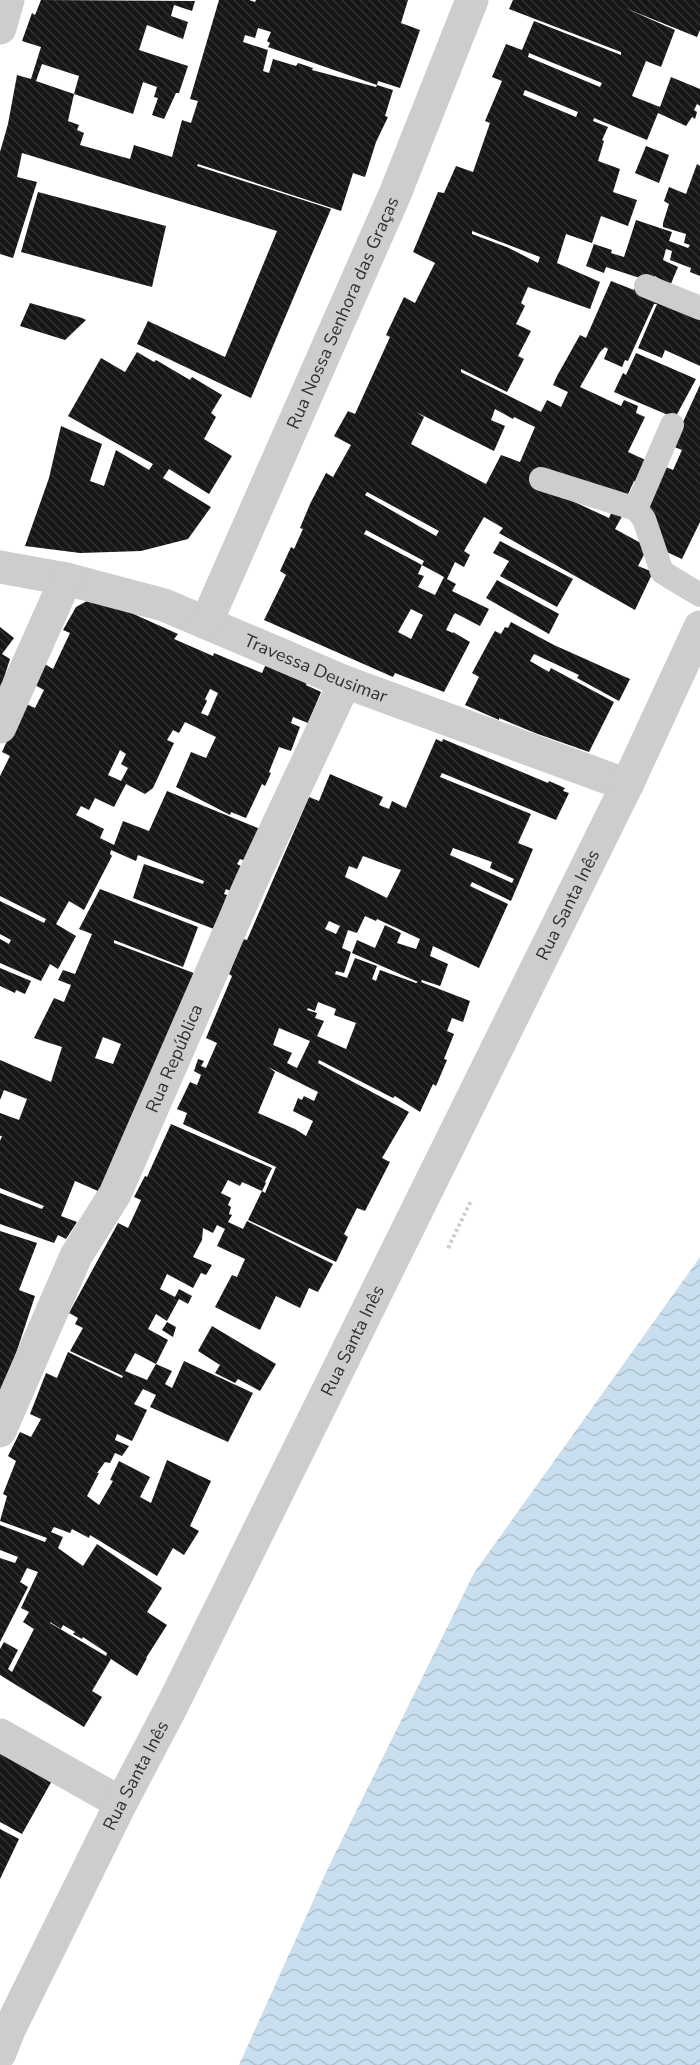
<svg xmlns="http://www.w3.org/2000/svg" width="700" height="2065" font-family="'Nunito Sans',sans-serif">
<defs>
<pattern id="water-waves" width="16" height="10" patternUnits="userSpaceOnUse" patternTransform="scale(1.5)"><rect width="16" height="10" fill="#c9dfef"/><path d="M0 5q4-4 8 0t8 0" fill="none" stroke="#adc0cd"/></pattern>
<pattern id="building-back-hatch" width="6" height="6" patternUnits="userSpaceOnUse" patternTransform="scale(1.5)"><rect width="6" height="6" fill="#171717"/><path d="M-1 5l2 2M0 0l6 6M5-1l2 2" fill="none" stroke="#303030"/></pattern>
</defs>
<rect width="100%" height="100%" fill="#fff"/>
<path fill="url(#water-waves)" d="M700,1257V2065H239L328,1868L474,1573Z"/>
<path fill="url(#building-back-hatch)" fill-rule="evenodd" d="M41,0L195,1L192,11L174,5L171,16L188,22L183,39L147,25L139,50L188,66L179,93H176L164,119L152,115L158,98L154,97L157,87L143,82L133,114L74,94L79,76L42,64L36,81L74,94L68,121L79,125L77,130L84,133L80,145L130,159L134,145L172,157L182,120L191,123L198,101L190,99L219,0H249L255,2L256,0H408L401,23L420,30L400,88L378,81L377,85L268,47L270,43L267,41L271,32L258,28L255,38L245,35L243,42L268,50L263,71L269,73L273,59L296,66L298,63L313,68L312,70L376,87L377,85L393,90L385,116L388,117L376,142L365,177L353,173L341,211L198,164L197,166L331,209L251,398L137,344L148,321L225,357L277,231L22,153L17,177L37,182L13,258L0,254V152L8,124L17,75L31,79L41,47L22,41L32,13L35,15Z
M513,0H700V30L697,37L625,8L675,30L661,67L646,61L632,96L660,107L671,77L700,89V106L697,104L694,110L697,112L695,119L692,117L686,126L658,113L647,140L594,118L593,121L608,127L602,140L604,141L598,161L620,169L613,192L637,200L628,226L601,216L592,243L566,234L557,263L600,282L590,309L528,287L521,303L525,306L516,324L531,331L518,356L524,359L507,392L461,369V372L541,412L547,400L561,407L568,392L553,385L557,376L580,335L586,338L611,281L634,290L636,286L700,316V366L665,350L662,358L638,348L657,304H654L628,361L625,360L622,367L604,359L608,349L605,347L600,352L580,387L621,406L624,400L638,406L636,413L645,417L628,452L650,462L640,484L634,481L625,501L536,471L529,481L609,518L614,507L625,511L615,529L648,547L638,566L653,572L635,610L499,533L503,528L484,517L464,551L470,555L464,567L455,562L447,579L456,584L452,591L489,609L480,626L455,613L453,616L446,630L453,633V632L470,642L444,692L395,673L393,677L264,620L286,575L280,571L291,547L294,549L303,529L300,528L310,504L326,473L333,477L351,445L334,436L348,411L355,414L390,337L386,335L404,297L415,303L435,263L413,252L438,192L444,193L456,166L473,172L490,123L485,121L502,81L492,77L506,44L522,50L534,21L621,55V52L509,9ZM529,53L602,83L600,87L528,57ZM525,90L578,112L576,117L523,95ZM472,231L540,257L538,263L509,248L472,234ZM495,409L513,419L514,417L535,427L520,462L501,455L486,484L411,444L424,417L416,412L494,451L505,426L491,420ZM367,492L439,531L436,536L365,495ZM366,530L424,561L422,565L444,577L435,595L418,587L424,576L418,574L422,565L364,534ZM411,609L423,615L411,639L398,632Z
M646,146L669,155L659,183L635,173Z
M697,164L700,166V276L690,272L691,268L670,260L672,251L666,249L663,260L678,267L670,286L655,276L652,282L606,267L604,273L586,266L594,244L612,250L611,253L624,257L636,220L672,232L669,241L688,248L690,245L684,243L686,234L663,227V223L669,204L664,201L669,187L686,194Z
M38,192L166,226L152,287L21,252Z
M30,303L82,318L86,320L65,340L20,326Z
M137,352L154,362L156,360L190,380L192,377L222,395L211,413L216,417L204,439L232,456L209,494L169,469L163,478L211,507L188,539L141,551L80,553L25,546L49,478L61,426L102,444L90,481L104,486L116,450L149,470L153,464L68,416L101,358L125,372Z
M636,353L696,379L675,418L614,392L623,373L626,375Z
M700,385V522L682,559L660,549L644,507L661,465L673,470L682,450L672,446Z
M500,541L573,579L557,607L500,576L509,561L493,553Z
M497,580L559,614L549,634L486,598Z
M87,601L107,602L178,634L174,639L213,656L214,653L262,673L266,664L307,682L306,685L321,692L308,723L293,717L291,723L300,727L291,751L279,747L269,772L271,773L265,786L262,784L246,818L231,812L230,815L176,787L191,752L206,758L216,737L185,722L179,733L173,730L167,740L174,743L153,788L145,794L126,784L114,807L95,798L89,810L81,806L76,815L104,829L100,838L114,845L123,821L149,831L167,791L265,831L249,862L240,859L237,864L247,869L237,894L226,889L224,894L227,895L214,929L133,898L144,864L203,884L204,881L138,855L136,861L111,850L110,854L112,856L84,910L69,901L56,924L76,936L58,969L50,964L41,981L0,963V939L9,944L11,940L0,934V901L44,923L46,919L0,896V776L10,756L2,752L24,703L35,708L44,690L33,684L43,663L53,669L70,633L63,630L76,607ZM210,689L218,693L208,716L201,713L207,701L205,699ZM120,750L126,754L121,764L128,768L121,781L108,775Z
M511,622L554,645L630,679L619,701L577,678L579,675L534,654L530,661L549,672L551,668L614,702L589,752L535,733L499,718V720L465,705L479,677L472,673L492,636L495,631L501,634L505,627L508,628Z
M0,627L14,638L2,654L10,659L0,690Z
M436,739L442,742L443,739L548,783L549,781L565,788L563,791L569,793L556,820L442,773L440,777L531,814L518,843L533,849L511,901L472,882L470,886L508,904L479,968L433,946L430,956L448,964L441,984L440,986L422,980L421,982L470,1001L463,1022L452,1018L447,1031L454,1034L444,1059L447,1060L436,1086L433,1084L420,1112L395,1096L393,1098L319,1060L318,1063L409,1112L382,1158L390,1162L365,1211L357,1208L344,1234L348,1237L336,1262L248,1220L262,1191L242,1182L240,1186L228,1180L221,1193L231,1198L228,1205L231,1207L229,1214L232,1215L228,1222L243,1229L247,1221L333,1264L318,1292L309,1288L300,1308L276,1296L260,1330L215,1307L232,1275L237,1277L245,1259L217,1246L225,1229L217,1225L213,1233L203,1228L202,1240L193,1257L212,1265L206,1275L201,1273L193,1288L167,1274L160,1289L175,1297L179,1289L192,1296L188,1304L179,1299L167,1321L156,1314L148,1329L168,1340L156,1364L172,1371L165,1384L172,1388L184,1361L253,1393L228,1442L150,1407L156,1395L143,1389L134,1404L147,1410L134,1437L132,1441L117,1434L115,1440L129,1446L122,1456L115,1453L110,1463L105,1462L97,1473H99L87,1496L99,1505L113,1481L110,1480L119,1461L150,1477L140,1497L151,1503L167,1460L211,1481L190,1526L199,1531L184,1555L173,1548L157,1576L90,1535L89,1538L72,1529L70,1533L54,1527L51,1532L63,1537L58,1548L83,1566L97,1544L162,1588L147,1612L167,1625L146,1658H147L137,1676L111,1659L92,1691L102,1697L84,1727L0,1675V1649L4,1642L18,1650L8,1669L12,1672L34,1629L23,1622L29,1612L21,1608L38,1572L27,1568L20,1582L28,1587L0,1642V1558L15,1563L18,1557L0,1550V1525L45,1542L47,1538L0,1521L7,1496L3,1494L16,1461L8,1456L20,1432L31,1437L41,1419L30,1414L46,1373L57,1378L68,1352L122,1378L123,1376L70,1351L83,1328L75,1324L78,1318L69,1313L118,1223L128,1228L141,1200L134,1197L145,1176L147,1177L171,1124L272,1168L265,1182L266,1183L262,1191L265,1193L276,1167L183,1124L187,1113L177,1109L190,1082L197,1085L201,1075L194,1071L198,1059L204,1061L201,1066L206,1068L217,1043L206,1038L232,976L229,974L243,939L247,940L309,797L319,801L330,774L383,797L379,805L389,809L392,801L406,808ZM453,848L492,862L490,868L514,879L512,883L450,855ZM363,856L401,870L387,898L345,877L349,866L357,869ZM365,916L376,921L377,919L420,939L416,949L397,943L401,933L385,925L375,948L357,940L352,953L418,982L416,983L380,970L376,981L372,979L377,966L355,958L347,978L335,974L336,971L344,973L351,952L342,948L348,930L357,933ZM329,921L340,926L336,934L325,929ZM318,1002L336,1009L334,1015L356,1023L346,1049L317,1036L324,1021L315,1018L317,1013L307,1010L308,1008L315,1011ZM279,1028L310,1041L297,1068L287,1063L292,1053L273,1045ZM268,1067L318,1092L314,1101L304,1096L302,1100L298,1098L293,1111L313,1121L306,1136L295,1129L258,1113L275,1072ZM135,1353L156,1364L147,1380L125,1371ZM50,1622L61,1629L63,1625L75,1632L73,1634L82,1639L83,1637L107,1653L106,1656L50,1623Z
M100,889L198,927L183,967L114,940V943L199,975L125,1169L98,1191L75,1181L61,1216L77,1222L66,1239L58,1235L54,1243L0,1224V1193L42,1209L44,1206L0,1188V1141L2,1136H0V1113L19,1120L27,1099L4,1090L0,1100V1060L51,1082L62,1047L34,1038L54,998L64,1002L71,985L58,980L63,970L75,974L92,934L79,929ZM103,1037L121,1044L113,1064L95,1058Z
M0,968L31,981L25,994L16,990L15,993L0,986Z
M0,1231L37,1243L19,1290L35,1296L0,1402Z
M167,1322L176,1327L173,1337L162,1330Z
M212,1326L276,1364L260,1391L238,1379L235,1383L215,1373L220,1365L198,1351Z
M0,1740L54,1777L22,1834L0,1822Z
M0,1829L19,1839L0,1879Z"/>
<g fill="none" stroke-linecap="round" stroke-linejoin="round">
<path stroke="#cdcdcd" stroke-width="4" stroke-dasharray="3 3" stroke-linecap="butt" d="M448,1248L471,1201"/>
<path stroke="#cdcdcd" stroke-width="24" d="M646,286L700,308
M541,479L636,509L644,519L662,572L700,595
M636,509L672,425"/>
<g stroke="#cdcdcd" stroke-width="33">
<path d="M0,28L8,0"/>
<path id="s1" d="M0,567L66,579L164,605L345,682L627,785"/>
<path id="s2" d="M206,623L395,194L472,0"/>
<path d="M0,727L66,579"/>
<path id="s3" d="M0,1431L76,1256L115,1194L251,882L345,682"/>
<path d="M0,1735L121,1803"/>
<path id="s4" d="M0,2053L9,2030L121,1803L172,1706L627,785L700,627"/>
</g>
</g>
<g text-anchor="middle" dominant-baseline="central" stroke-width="6" stroke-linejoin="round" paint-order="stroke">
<g font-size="18" fill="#303030" stroke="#fff">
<text stroke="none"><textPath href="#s2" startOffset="339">Rua Nossa Senhora das Graças</textPath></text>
<text stroke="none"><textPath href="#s1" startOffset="333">Travessa Deusimar</textPath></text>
<text stroke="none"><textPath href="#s4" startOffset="1281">Rua Santa Inês</textPath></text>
<text stroke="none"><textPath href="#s3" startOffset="412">Rua República</textPath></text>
<text stroke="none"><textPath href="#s4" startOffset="795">Rua Santa Inês</textPath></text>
<text stroke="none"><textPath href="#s4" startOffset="309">Rua Santa Inês</textPath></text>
</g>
</g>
</svg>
